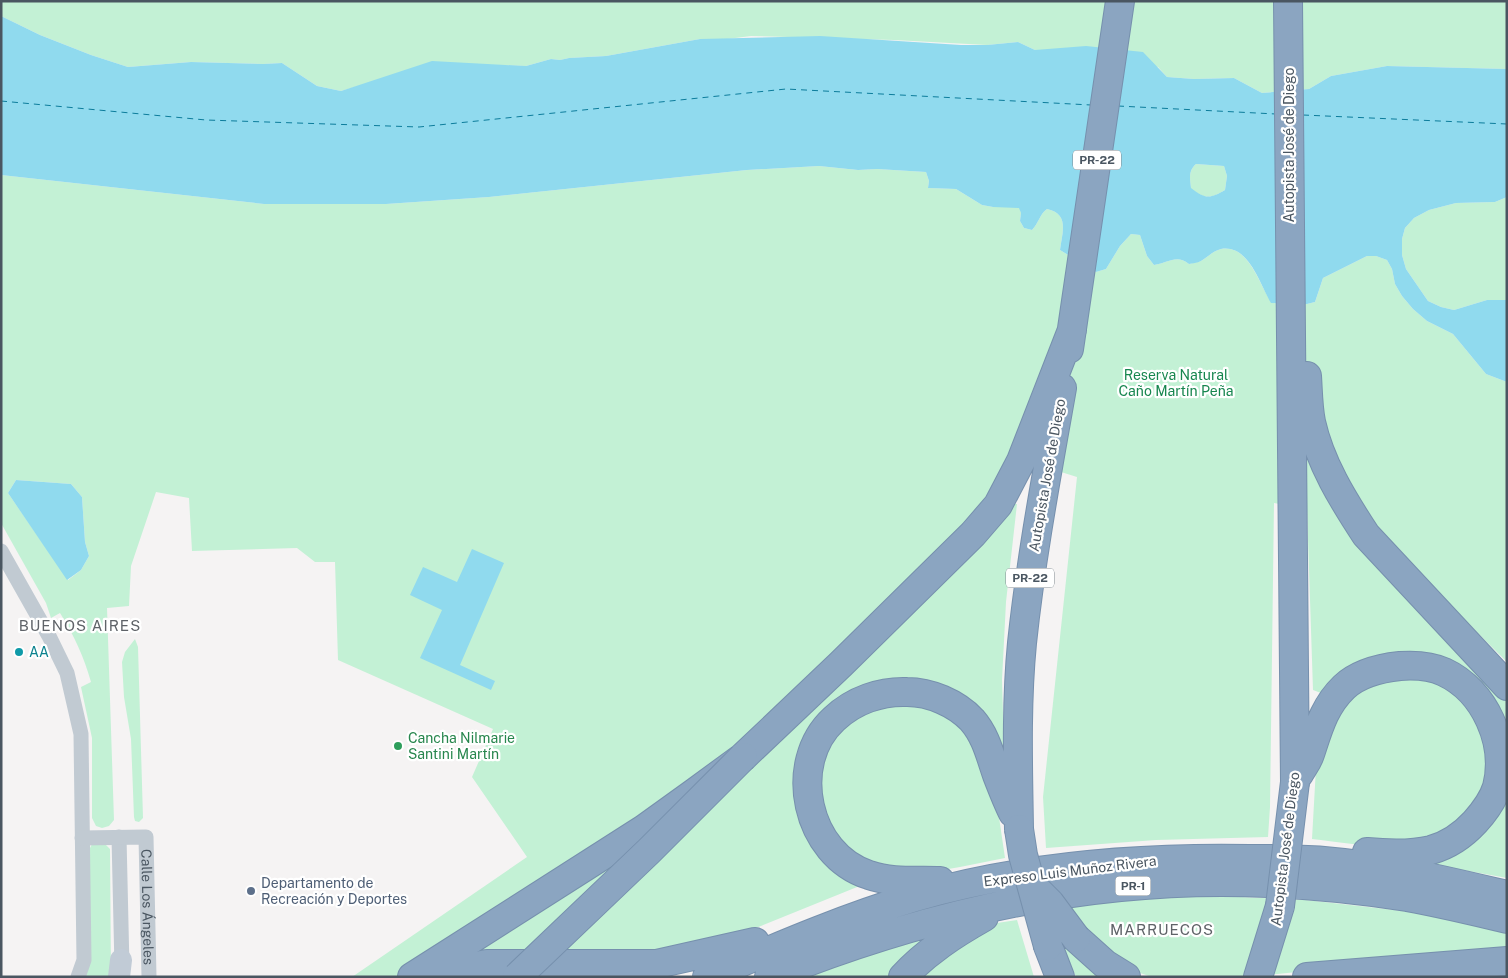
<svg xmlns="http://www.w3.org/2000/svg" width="1508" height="978" font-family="'Public Sans',sans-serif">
<rect width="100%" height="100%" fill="#f5f3f3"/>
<path fill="#c3f1d5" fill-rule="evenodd" d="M1,1H1507V69L1387,66L1331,76L1309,89L1262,93L1234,78L1194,79L1167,77L1158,67L1035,50L1018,42L987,45L894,40L751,36L727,39H700L606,56L569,58L560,60L551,59L526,66L487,65L365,84L341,91L317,86L282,63L263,64L191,62L128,67L91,55L40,35L1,16Z
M1196,164L1224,166L1227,176L1225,190C1210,199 1205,199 1191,189C1190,179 1188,171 1196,164Z
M819,166L858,170L877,169L926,172L929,181L928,188L956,189L982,205L993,207H1020L1021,213L1020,221L1024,228L1032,230C1039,223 1039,215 1047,209C1070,214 1062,233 1060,250L1096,272L1106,269L1120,246L1131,234L1140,235L1147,256L1154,265C1169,263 1176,254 1189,264C1193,263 1197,262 1201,261C1208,257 1213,251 1221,249C1249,244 1259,285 1272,303L1307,304L1315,302L1323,278L1367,256H1376L1387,260L1392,269L1395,284L1402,296L1413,309L1427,321L1453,334L1486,374L1507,382V662L1410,566L1368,519L1341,515C1364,557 1402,589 1436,622C1460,646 1483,673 1507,698V878L1435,865L1436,854C1453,847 1471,837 1483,823C1507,797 1508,751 1499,719C1483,679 1438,651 1395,657L1398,675C1414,676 1432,676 1447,683C1508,718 1505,810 1440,839C1406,854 1348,843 1312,839L1317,750L1323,729L1334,710L1321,693L1313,690L1307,509L1274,503L1270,807L1268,837L1156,840L1046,848L1043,797L1077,477L1061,472L1015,448L1002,478L984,508L858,633L719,763L652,814L492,916L402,977H352L527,857L472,777L493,729L338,660L335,562H315L297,548L192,551L189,498L156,492L131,566L129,606L107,608L114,820L109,826L102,828L96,826L92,818V738L81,687L91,682C84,657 74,635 60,613L51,618L46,603L1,523V175L264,204H386L489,197L747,170ZM16,480L71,484L82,497L85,542L89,556L81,570L68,580L8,493Z
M1507,197V300H1487L1454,310L1441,307L1428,301L1406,269L1402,255V239L1405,228L1414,218L1429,210L1456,203L1495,202Z
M1013,504H1017L1006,602L1002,680L1004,747L995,748L994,783L1005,858L960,867L867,883L699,951L549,957Z
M135,639L138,647L143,818L139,822L135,821L134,817L131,739L124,697L122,662L125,652Z
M92,844H105L110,849L111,977H85L90,848Z
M633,848L528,955L465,962L470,947Z
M1219,896L1306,900L1412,912L1507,931V954H1474L1248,977H1152L1137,972L1117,962L1065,908L1145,898Z
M1017,920L1034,977H911L978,928L997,923Z
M938,932L894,977H806L813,974Z
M1070,942L1114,977H1076L1063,946Z"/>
<path fill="#90daee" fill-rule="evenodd" d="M1,16L40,35L91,55L128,67L191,62L263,64L282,63L317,86L341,91L432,61L526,66L551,59L560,60L569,58L606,56L700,39L820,36L961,45H987L1018,42L1035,50L1086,46L1143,52L1167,77L1194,79L1234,78L1262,93L1309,89L1331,76L1387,66L1507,69V197L1495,202L1456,203L1429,210L1414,218L1405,228L1402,239V255L1406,269L1428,301L1441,307L1454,310L1487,300H1507V382L1486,374L1453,334L1427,321L1413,309L1402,296L1395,284L1392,269L1387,260L1376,256H1367L1323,278L1315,302L1307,304L1271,303C1260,285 1249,244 1221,249C1213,251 1208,257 1201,261C1197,263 1193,263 1189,264C1176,254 1169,263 1154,265L1147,256L1140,235L1131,234L1120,246L1106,269L1096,272L1060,250C1062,233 1070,214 1047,209C1039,215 1039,223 1032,230L1024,228L1020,221L1021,213L1019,208L993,207L982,205L956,189L928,188L929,181L926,172L877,169L858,170L819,166L747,170L489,197L386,204H264L1,175ZM1196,164L1224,166L1227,176L1225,190C1210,199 1205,199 1191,188C1190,179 1188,171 1196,164Z
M16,480L71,484L82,497L85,542L89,556L81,570L67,580L8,493Z
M472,549L504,563L460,665L495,681L491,690L420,658L442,610L410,595L423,567L457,582Z"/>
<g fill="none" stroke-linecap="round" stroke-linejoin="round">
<path stroke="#0c7c9b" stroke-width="1" stroke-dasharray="6 5" stroke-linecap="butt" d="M1,101L206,120L419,127L786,89L1091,105
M1118,106L1276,114
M1303,115L1507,124"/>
<g stroke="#7690ad" stroke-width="30">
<path id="highway" d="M1288,1L1295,782
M1069,349L1120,1
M1307,376C1308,391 1308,407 1311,422C1320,463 1343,500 1366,535L1507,686
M1299,774C1303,767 1308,761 1310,754C1318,730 1324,706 1344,687C1358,674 1381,668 1400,666C1414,665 1431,666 1444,672C1485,691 1508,743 1497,787C1493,800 1484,812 1475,822C1463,835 1449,845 1431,850C1410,855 1388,854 1367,852
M1019,829C1018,767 1016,705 1022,643C1031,558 1047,473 1062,388
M940,881C917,880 892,883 869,875C806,855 786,763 834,719C854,700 881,691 907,692C930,692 956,703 972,720C986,736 990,755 997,775C1002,788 1007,801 1013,813
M1076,938L1105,964L1126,977
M1048,946L1060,977
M412,977L644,829L694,793L743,757L841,664L973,534L998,505L1021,461L1072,330
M438,977L462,969L487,964H657L755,942
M707,977C775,948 844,918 915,897C1023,866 1138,857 1250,859C1275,859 1300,859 1324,861C1386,866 1447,881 1507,895
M769,977C927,913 1097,875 1268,883C1314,885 1361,890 1407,897C1440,903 1474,911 1507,919
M903,977C926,952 954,934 984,917
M1258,977L1280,906
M1307,977L1507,961"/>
</g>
<g stroke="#c1cad2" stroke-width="15">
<path d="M1,551L49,636L67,673L81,734L84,960L78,977"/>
<path d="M119,837L122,968"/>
<path id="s1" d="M82,838L146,837L149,977"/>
</g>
<path stroke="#c1cbd6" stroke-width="22" d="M119,977L121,960"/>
<use href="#highway" stroke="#8ba5c1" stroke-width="28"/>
<g stroke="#7690ad" stroke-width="30" stroke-linecap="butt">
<path id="highway-bridge" d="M1019,829L1023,855L1048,946
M1034,887L1050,903L1076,938
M1280,906L1295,782
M517,977L649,851L743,757"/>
</g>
<use href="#highway-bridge" stroke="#8ba5c1" stroke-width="28"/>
</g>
<circle fill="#0f9aa8" stroke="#fff" stroke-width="2" cx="19" cy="652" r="5"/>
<circle fill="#2e9e5b" stroke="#fff" stroke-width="2" cx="398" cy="746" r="5"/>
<circle fill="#5c6f8a" stroke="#fff" stroke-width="2" cx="251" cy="891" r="5"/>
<g text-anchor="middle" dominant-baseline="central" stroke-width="4.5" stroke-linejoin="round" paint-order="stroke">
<g fill="#fff" stroke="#808990" stroke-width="1">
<rect x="1073" y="150.5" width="48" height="19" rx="4"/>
<rect x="1006" y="568.5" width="48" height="19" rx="4"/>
<rect x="1115.5" y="876.5" width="35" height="19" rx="4"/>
</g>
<g font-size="12" font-weight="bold" fill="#4a5661">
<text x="1097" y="160">PR-22</text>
<text x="1030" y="578">PR-22</text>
<text x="1133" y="886">PR-1</text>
</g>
<g font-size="14" fill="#4a5661" stroke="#fff">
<text transform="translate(1289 145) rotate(-90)">Autopista José de Diego</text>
<text transform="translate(1047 475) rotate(-80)">Autopista José de Diego</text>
<text transform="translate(1285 849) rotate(-83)">Autopista José de Diego</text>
<text transform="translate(1070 871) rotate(-7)">Expreso Luis Muñoz Rivera</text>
<text stroke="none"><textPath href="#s1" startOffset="134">Calle Los Ángeles</textPath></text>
</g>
<g font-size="14" fill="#17864f" stroke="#fff">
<text x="1176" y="375">Reserva Natural<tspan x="1176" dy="16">Caño Martín Peña</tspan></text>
</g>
<g font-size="14" fill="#0d838f" stroke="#fff" text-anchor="start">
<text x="29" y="652">AA</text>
</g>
<g font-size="14" fill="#27864d" stroke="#fff" text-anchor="start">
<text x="408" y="738">Cancha Nilmarie<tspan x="408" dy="16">Santini Martín</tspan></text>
</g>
<g font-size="14" fill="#4e5e75" stroke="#fff" text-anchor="start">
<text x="261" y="883">Departamento de<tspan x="261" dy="16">Recreación y Deportes</tspan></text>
</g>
<g font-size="15" letter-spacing="1" fill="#5f6368" stroke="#fff">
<text x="80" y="625">BUENOS AIRES</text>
<text x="1162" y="929">MARRUECOS</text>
</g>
</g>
<rect width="1508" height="978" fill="none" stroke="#4a5661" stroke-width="5"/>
</svg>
